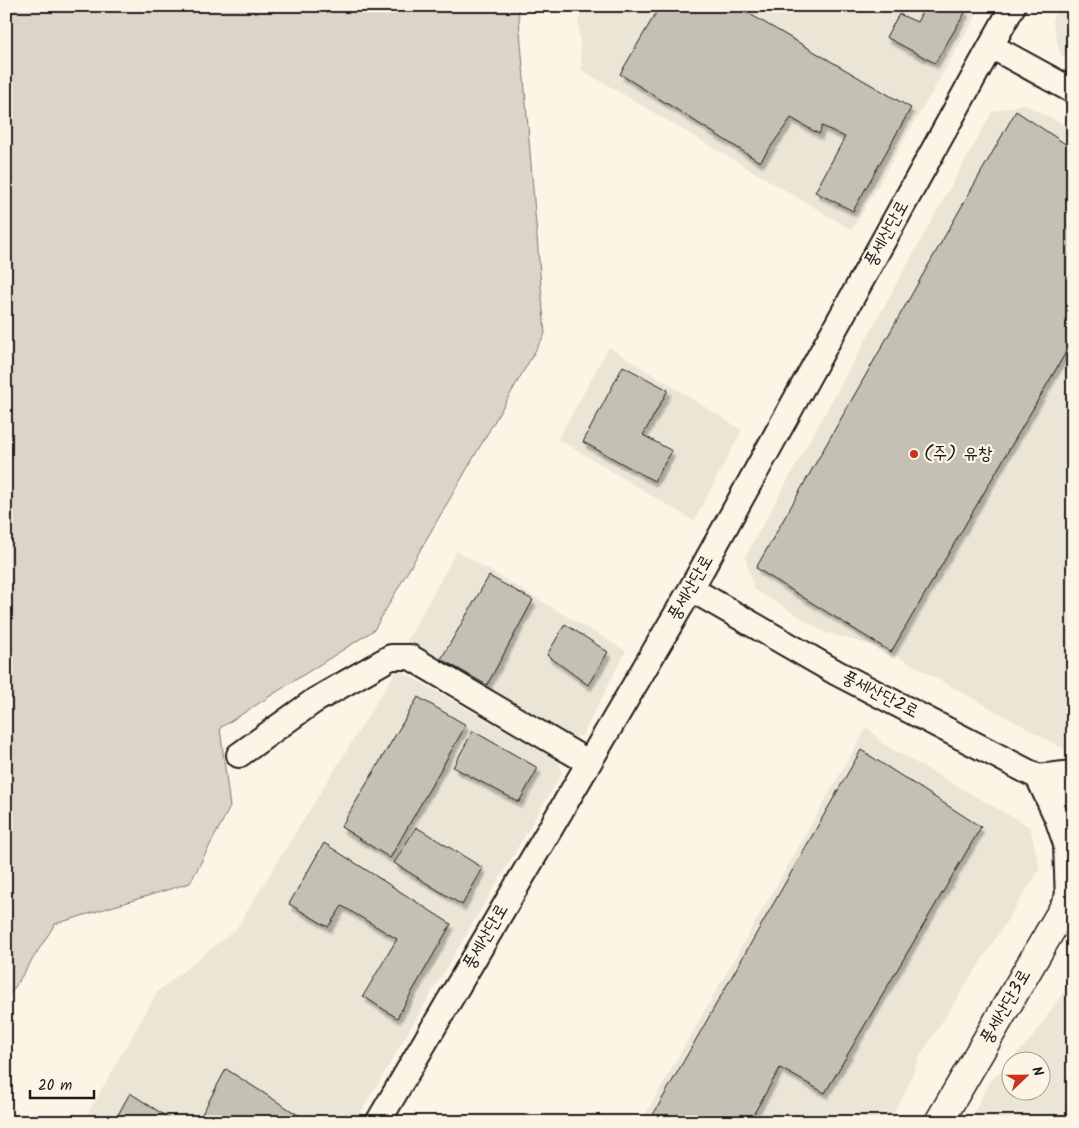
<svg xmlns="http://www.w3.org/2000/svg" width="1079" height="1128" font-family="Kalam,'Poor Story',sans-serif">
<defs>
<filter id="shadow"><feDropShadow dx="3" dy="5.5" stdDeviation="1" flood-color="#0004"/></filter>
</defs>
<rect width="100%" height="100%" fill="#fcf5e5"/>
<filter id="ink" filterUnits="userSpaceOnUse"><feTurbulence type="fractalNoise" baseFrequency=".02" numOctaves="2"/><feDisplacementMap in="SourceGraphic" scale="10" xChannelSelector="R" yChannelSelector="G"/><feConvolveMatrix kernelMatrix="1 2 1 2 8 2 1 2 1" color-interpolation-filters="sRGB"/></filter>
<g filter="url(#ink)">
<path fill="#ebe5d6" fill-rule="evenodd" d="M587,6H982L852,230L582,70L578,20Z
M1059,6H1073V61L1060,54L1052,19Z
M1023,104L1073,129V747L1066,750L882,648L824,632L754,589L745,557L992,112Z
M609,347L742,430L694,521L558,439Z
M457,551L626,651L582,736L568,738L406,642Z
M397,669L558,760L562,773L355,1122H83L158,991L236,929Z
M867,727L883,744L1030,827L1040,869L919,1058L904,1095L888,1122H641Z
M1073,978V1122H969L989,1083L1032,1038ZM1012,1060H1042V1090H1012Z"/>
<path fill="#dbd5c8" stroke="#7c7872" d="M6,6H518L545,334L374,630L220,728L230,807L190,883L55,924L6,1001Z"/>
<path fill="#c4c0b3" stroke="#1c1c1c" filter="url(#shadow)" d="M660,6H736L911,108L853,211L815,192L845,137L822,126L819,134L791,118L760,162L620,74Z
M925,6H958L966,11L935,63L886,37L899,14L917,22Z
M1016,111L1073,149V340L891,652L756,568Z
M623,366L668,390L643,435L672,451L654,481L583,442Z
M489,576L533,600L487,685L441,659Z
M565,624L608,652L588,685L547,655Z
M418,697L466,725L390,858L341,827Z
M473,731L538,768L519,802L453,767Z
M861,750L981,827L825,1093L780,1068L749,1122H649Z
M416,827L483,868L462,905L394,863Z
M324,843L451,924L397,1018L363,996L397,939L342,906L328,927L289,904Z
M226,1069L309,1122H215L202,1114Z
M130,1093L175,1122H114Z"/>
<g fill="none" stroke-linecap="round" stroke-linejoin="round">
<g stroke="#1c1c1c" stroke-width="28">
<path id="minor" d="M991,46L1073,91
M691,589L837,673L1073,795
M239,755L314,701L391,657H410L588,762
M1073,773L1038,777L1057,818L1066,844L1068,901L1073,899
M378,1122L691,589L1013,6"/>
</g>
<g stroke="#1c1c1c" stroke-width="31">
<path id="tertiary" d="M939,1122L1073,892"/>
</g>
<use href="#minor" stroke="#fcf5e5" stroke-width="24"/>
<use href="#tertiary" stroke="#fcf5e5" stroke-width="28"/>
</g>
</g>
<circle fill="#c8321e" stroke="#fcf5e5" stroke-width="2" cx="914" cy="454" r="5"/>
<g text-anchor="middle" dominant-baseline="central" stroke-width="4.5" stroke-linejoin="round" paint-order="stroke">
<g font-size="18" fill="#1c1c1c" stroke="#fcf5e5">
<text transform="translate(887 234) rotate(-61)">풍세산단로</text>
<text transform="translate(691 588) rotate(-60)">풍세산단로</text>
<text transform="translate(880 695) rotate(27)">풍세산단2로</text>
<text transform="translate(486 937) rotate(-60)">풍세산단로</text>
<text transform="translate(1006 1007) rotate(-60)">풍세산단3로</text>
</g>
<g font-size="18" fill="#1c1c1c" stroke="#fcf5e5" text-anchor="start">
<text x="924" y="454">(주) 유창</text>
</g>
</g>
<rect width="1079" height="1128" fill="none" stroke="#fcf5e5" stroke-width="25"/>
<rect x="12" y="12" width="1054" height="1103" fill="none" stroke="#1c1c1c" stroke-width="2" filter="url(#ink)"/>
<g transform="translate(1026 1076) rotate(68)"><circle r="24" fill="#fcf5e5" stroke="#a29e95"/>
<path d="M0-4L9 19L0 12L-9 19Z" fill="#c8321e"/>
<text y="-8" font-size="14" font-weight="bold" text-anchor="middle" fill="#1c1c1c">N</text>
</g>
<path d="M30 1090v8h64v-8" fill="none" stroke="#1c1c1c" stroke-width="2.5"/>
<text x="38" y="1090" font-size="15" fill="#1c1c1c" stroke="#fcf5e5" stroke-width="4" paint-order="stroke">20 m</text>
</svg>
